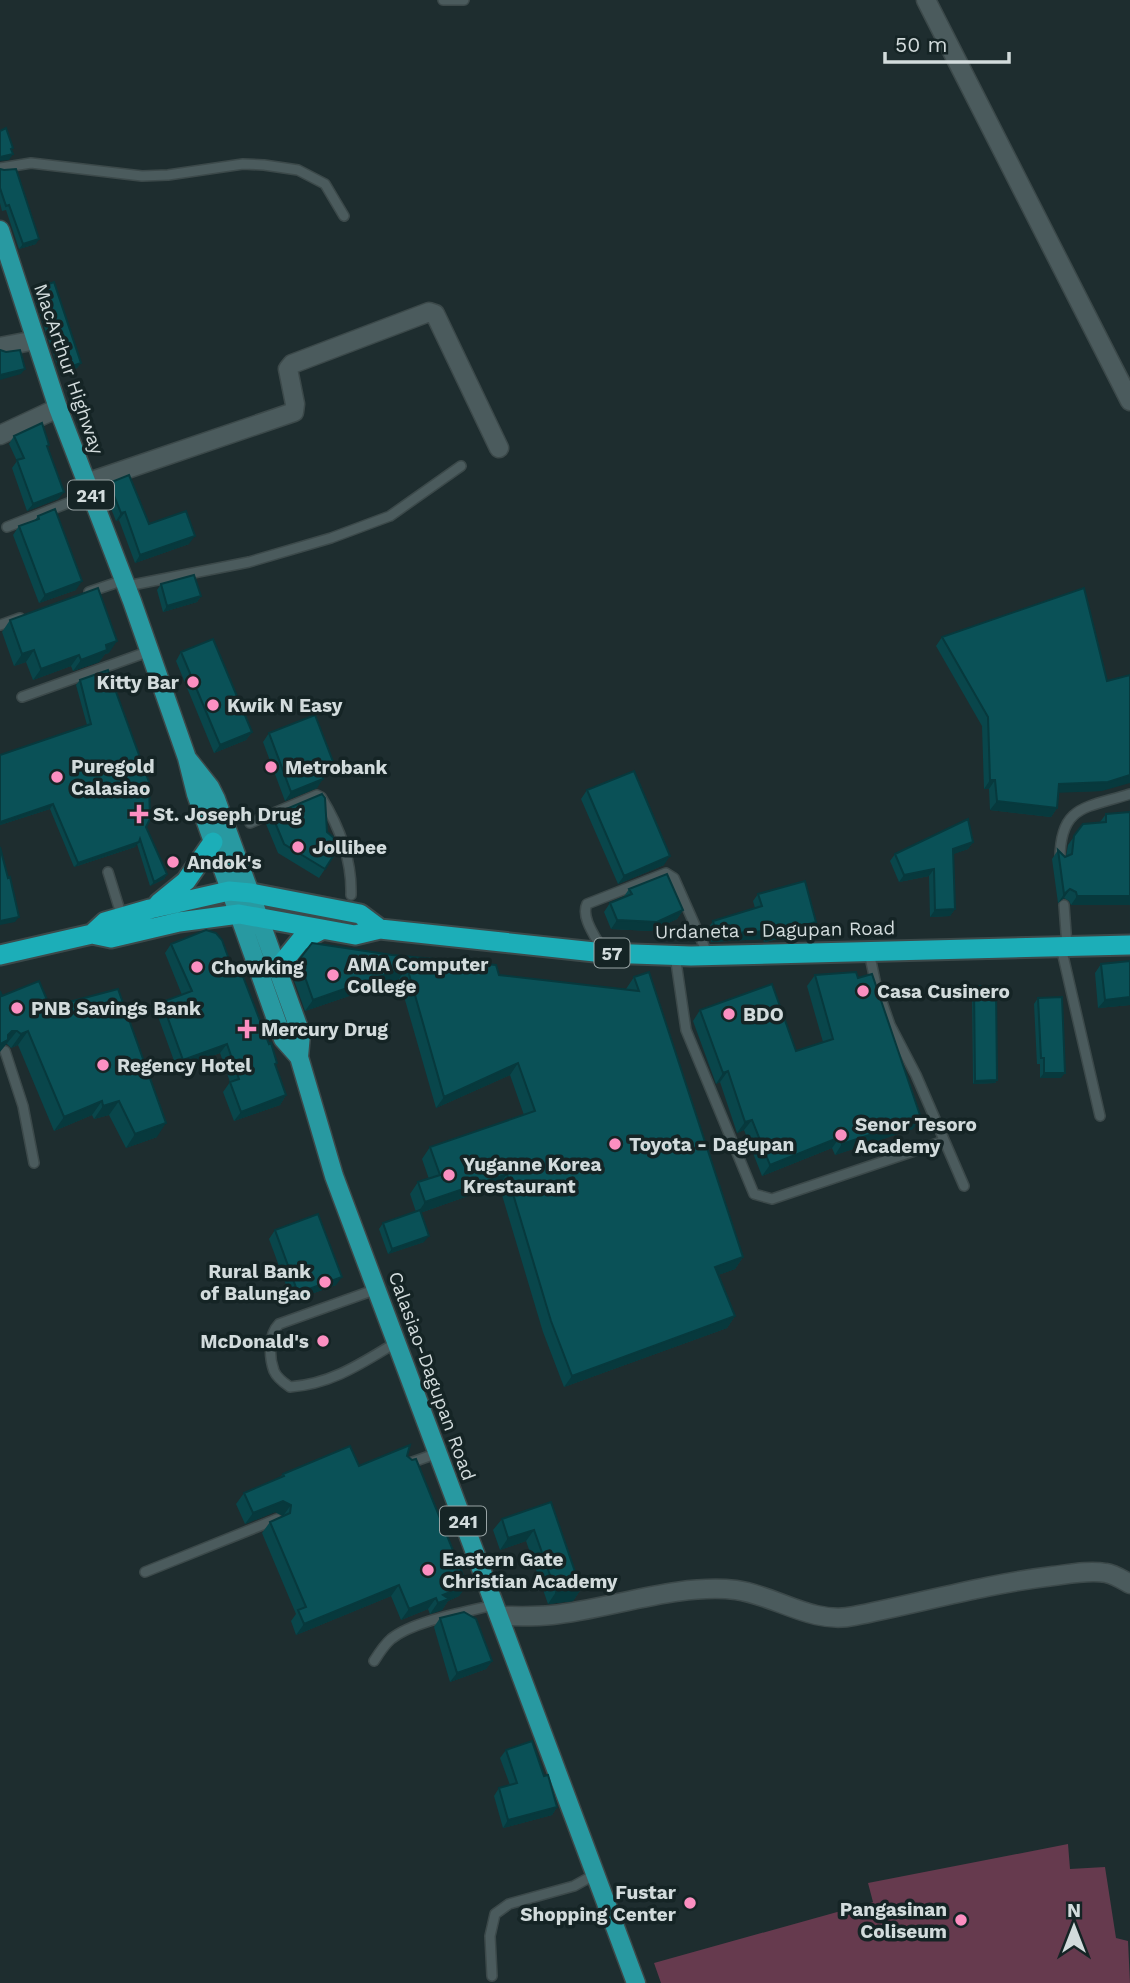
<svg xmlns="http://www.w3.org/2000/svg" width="1130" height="1983" font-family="'Work Sans',sans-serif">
<rect width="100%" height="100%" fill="#1e2d2f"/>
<path fill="#663a4e" d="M1068,1844L1070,1869L1105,1867L1116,1938L1128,1941L1130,1983H661L654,1963L873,1902L868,1883Z"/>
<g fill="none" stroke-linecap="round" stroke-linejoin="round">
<g stroke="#3c494a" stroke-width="12">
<path id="service" d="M443,0H464
M0,168L31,163L142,176L168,175L243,164L264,165L298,170L325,184L344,216
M7,527L91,494
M127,586L249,562L331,538L390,516L461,466
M89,592L124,580
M0,625L20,618
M22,697L150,651
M250,823L317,795L321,797C339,826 352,861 351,895
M1060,859C1060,805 1086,808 1130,794
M108,872L122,917
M1064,905L1067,946
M1061,947L1100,1116
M869,952L876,985L890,1025L916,1075L964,1186
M604,953C598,940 580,918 587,904L666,873L674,878L708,955
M675,955L686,1030L754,1194L772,1199L944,1141
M5,1051L23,1106L34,1163
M377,1289L279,1324C268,1335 269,1357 274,1371C277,1378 284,1383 290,1387C332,1384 362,1363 397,1342
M407,1464L438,1453
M145,1572L277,1519
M374,1661C379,1653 384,1645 391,1639C413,1621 466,1612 494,1605
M492,1976L490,1936L495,1914L509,1904L574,1886L594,1875"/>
</g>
<g stroke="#3c494a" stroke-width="21">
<path id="minor" d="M926,0L1130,401
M0,347L36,340
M0,435L58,408
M86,483L294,412L295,404L288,369L292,364L429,312L435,314L499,448
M499,1616C516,1616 534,1617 552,1615C610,1609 677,1583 736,1590C775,1595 812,1625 854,1616C920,1603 986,1584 1053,1576C1069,1574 1089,1570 1106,1573C1114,1574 1123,1580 1130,1584"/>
</g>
<g stroke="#3c494a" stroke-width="21">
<path id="primary" d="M0,230L58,408L132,601L187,758L196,794L283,1039L299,1057
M187,758L210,787L216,799L301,1034L299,1057L334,1176L636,1983"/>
</g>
<g stroke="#3c494a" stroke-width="23">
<path id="trunk" d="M159,903L186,881L213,842
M92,934L105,922L150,909L229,891L251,893L360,914L380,929
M0,955L92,934L111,938L179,922L239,914L355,935L380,929L604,953L691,956L1130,945
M278,968L300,941L321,930"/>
</g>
<use href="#service" stroke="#4b5b5d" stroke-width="9"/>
<use href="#minor" stroke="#4b5b5d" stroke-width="18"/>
<use href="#primary" stroke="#2899a1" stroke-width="18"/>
<use href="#trunk" stroke="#1caeb8" stroke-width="19"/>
</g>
<path fill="#09464b" d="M0,169L36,244L19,249L6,210L2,211L0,203Z
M38,288L81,363L77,368L60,374L33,294Z
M14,436L48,447L64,492L58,499L27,511L12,468L17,461L9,444Z
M109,483L149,524L189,544L135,563L119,520L116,521L104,491Z
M38,516L76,590L39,603L13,535L19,526L35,520Z
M161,584L201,596L197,602L163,612L157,590Z
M10,620L109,653L105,654L99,662L73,671L71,666L33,680L26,662L14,666L2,632Z
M942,637L1107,681L1102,791L1059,792L1057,808L1051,817L990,810L989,789H984L982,726L936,646Z
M181,652L252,732L246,740L214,753L176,661Z
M80,680L167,874L164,879L150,886L137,844L135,847L74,867L50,809L0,825V755L87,725L76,685Z
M269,733L328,773L323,775L317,788L285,801L263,742Z
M587,790L664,865L618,884L581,799Z
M1130,812V905H1071L1069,901L1064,898L1058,903L1052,859L1058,850L1065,857L1066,856L1068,845L1083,824L1100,822L1106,814Z
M272,815L325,869L319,878L278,853L266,824Z
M973,842L968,849L953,854L955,909L950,916L930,917L929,876L899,882L890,861L895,854Z
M629,889L683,910L677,919L651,931L611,929L604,912L610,903L623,898Z
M758,894L811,930L766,942H764L763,939L711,942L708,929L713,921L755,908L753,901Z
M312,943L499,975L626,989L634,977L743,1257L735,1269L718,1275L735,1316L727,1328L564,1387L543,1332L499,1185L420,1213L424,1242L388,1254L379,1229L383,1223L416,1212L410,1194L418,1182L429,1179L422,1159L430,1147L524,1115L510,1075L436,1108L399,979L305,1011L291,972Z
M171,944L235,976L275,1066L286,1095L280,1105L234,1121L223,1092L230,1082L220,1053L177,1069L156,1011L162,1002L182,995L165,953Z
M1130,961V1005L1098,1008L1095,973L1101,964Z
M815,975L913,1129L835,1155L832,1148L762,1176L744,1130L737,1133L720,1082L716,1084L693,1021L700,1010L796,1051L823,1042L807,986Z
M974,986L997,1080L995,1083L973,1084L972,989Z
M2,996L50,1007L157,1137L126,1148L109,1115L94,1119L92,1115L54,1131L18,1045L11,1048L7,1044H5Z
M1038,998L1061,1078H1040V1064H1037L1034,1004Z
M275,1230L336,1285L292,1301L269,1239Z
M407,1456L467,1585L459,1596L448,1601L442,1610L430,1614L428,1609L401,1620L391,1596L296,1635L291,1621L296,1614L262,1533L270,1522L283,1516L275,1512L245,1524L236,1504L244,1493L279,1478L283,1474L359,1466Z
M551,1502L581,1589L573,1601L548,1604L526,1541L500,1550L493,1530L502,1519Z
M440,1618L492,1661L486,1669L450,1682L434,1627Z
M506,1750L544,1776L557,1807L552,1815L503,1828L494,1796L499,1788L510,1785L500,1758Z"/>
<path fill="#07393d" d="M13,148L9,154H13L9,160L0,161V157Z
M39,239L36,244L19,249L23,244Z
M81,363L77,368L60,374L64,369Z
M25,369L21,374L0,380V375Z
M64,492L58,499L27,511L33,504Z
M125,512L119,520L116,521L121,513Z
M195,536L189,544L135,563L140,555Z
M82,581L76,590L39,603L45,595Z
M201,596L197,602L163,612L167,606Z
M117,641L109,653L105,654L99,662L73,671L81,660L106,645Z
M34,650L26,662L14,666L22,654Z
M79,655L71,666L33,680L41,669Z
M252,732L246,740L214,753L220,745Z
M334,764L328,773L316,777L322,768Z
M1130,775V783L1102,791L1053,793L1059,784Z
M323,779L317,788L285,801L291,792Z
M990,780H995L989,789H984Z
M997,801L1057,808L1051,817L990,810Z
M53,804L50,809L0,825V822Z
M139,842L135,847L74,867L78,863Z
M973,842L968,849L948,856L953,849Z
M670,856L664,865L618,884L624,876Z
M934,869L929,876L899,882L904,875Z
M167,874L164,879L150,886L154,882Z
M1070,889L1064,898L1058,903L1064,894Z
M1077,896H1130V905H1071Z
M955,909L950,916L930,917L935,910Z
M683,910L677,919L651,931L611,929L617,920Z
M19,917L15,922L0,925V921Z
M816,922L811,930L764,942L769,934Z
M768,931L763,939L711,942L716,934Z
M407,967L399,979L305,1011L313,1000Z
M1130,997V1005L1098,1008L1105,1000Z
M12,1031H17L0,1052V1044Z
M28,1031L18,1045L11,1048L21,1034Z
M227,1044L220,1053L177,1069L183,1060Z
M518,1063L510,1075L436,1108L444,1097Z
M728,1071L720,1082L716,1084L723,1073Z
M1044,1073H1065L1061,1078H1040Z
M997,1080L995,1083L973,1084L975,1081Z
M286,1095L280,1105L234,1121L241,1112Z
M102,1101L92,1115L54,1131L64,1117Z
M119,1101L109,1115L94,1119L103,1106Z
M921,1118L913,1129L835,1155L842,1144Z
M752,1120L744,1130L737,1133L745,1122Z
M166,1123L157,1137L126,1148L135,1134Z
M840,1137L832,1148L762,1176L770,1165Z
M507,1174L499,1185L417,1214L425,1202Z
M429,1236L424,1242L388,1254L392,1249Z
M743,1257L735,1269L707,1279L715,1267Z
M342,1277L336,1285L292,1301L298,1293Z
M735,1316L727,1328L564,1387L572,1376Z
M283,1501L291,1505L283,1516L275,1512L245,1524L253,1513Z
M534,1530L526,1541L500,1550L508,1538Z
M399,1585L391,1596L296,1635L304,1624Z
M467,1585L459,1596L448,1601L442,1610L430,1614L443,1595Z
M581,1589L573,1601L548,1604L556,1592Z
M436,1598L428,1609L401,1620L409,1609Z
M492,1661L486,1669L450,1682L457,1673Z
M557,1807L552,1815L503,1828L508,1820Z"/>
<path fill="#0a5157" stroke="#07393d" stroke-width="2" d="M6,128L13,148L11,149L13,154L0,157V131Z
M0,169L4,170L16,169L39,239L23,244L9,205L6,206L0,188Z
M54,282L81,363L64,369L38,288Z
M0,350L6,352L20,350L25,369L0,375Z
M42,423L49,445L47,446L64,492L33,504L17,460L24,458L14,436Z
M129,475L149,524L186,511L195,536L140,555L125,512L121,513L109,483Z
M55,509L82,581L45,595L19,526L39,519L38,516Z
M194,575L201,596L167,606L161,584Z
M98,588L117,641L106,645L107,650L81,660L79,655L41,669L34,650L22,654L10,620Z
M1084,588L1107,681L1130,675V775L1108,782L1059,784L1057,808L997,801L995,780H990L988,717L942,637Z
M213,639L252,732L220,745L181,652Z
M108,670L149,782L150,819L146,827L167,874L154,882L140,839L139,842L78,863L53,804L0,822V755L91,724L80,680Z
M315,715L334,764L322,768L323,779L291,792L269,733Z
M634,771L670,856L624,876L587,790Z
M322,794L325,798L327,832L341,844L325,869L284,844L272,815Z
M1130,812V896H1077L1076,892L1070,889L1064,894L1058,850L1065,857L1072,854L1074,836L1083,824L1106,822V814Z
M968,819L973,842L953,849L955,909L935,910L934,869L904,875L895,854Z
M0,847L8,878L10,877L19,917L0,921Z
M667,874L683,910L657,922L617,920L610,903L632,894L629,889Z
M805,881L816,922L772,934H769L768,931L716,934L713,921L762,906L758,894Z
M206,930L216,933L222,940L235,976L242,974L269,1044L271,1043L277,1063L275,1064L286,1095L241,1112L230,1082L239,1079L227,1044L183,1060L162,1002L192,991L171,944Z
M312,943L392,955L496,965L499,975L639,991L634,977L649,972L743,1257L715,1267L735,1316L572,1376L551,1321L507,1174L425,1202L418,1182L440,1175L430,1147L535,1111L518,1063L444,1097L407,967L313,1000L299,960Z
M1130,961V997L1105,1000L1101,964Z
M856,972L858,978L872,974L921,1118L842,1144L840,1137L770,1165L752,1120L745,1122L728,1071L723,1073L700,1010L772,984L796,1051L833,1039L815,975Z
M39,981L50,1007L118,989L166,1123L135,1134L119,1101L103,1106L102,1101L64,1117L28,1031L21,1034L17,1031H12L8,1035V1040L0,1044V991L2,996Z
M974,986H996L997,1080L975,1081Z
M1062,997L1065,1073H1044V1058H1041L1038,998Z
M420,1210L429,1236L392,1249L383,1223Z
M318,1214L342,1277L298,1293L275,1230Z
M410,1445L407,1456L412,1460L416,1459L467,1585L443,1595L449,1599L438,1603L436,1598L409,1609L399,1585L304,1624L298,1610L306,1607L270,1522L290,1513L291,1505L283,1501L253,1513L244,1493L284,1476L283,1474L350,1446L359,1466Z
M551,1502L581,1589L556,1592L534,1530L508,1538L502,1519Z
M464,1612L476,1619L492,1661L457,1673L440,1618Z
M532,1741L544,1776L548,1775L557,1807L508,1820L499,1788L517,1783L506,1750Z"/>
<g fill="#fc8fc1" stroke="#152425" stroke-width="2.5">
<circle cx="193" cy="682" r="7"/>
<circle cx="213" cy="705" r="7"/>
<circle cx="271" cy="767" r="7"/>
<circle cx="57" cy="777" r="7"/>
<path d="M135.5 803.5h7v7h7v7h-7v7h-7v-7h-7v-7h7z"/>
<circle cx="298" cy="847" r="7"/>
<circle cx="173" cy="862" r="7"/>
<circle cx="197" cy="967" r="7"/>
<circle cx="333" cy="975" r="7"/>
<circle cx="863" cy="991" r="7"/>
<circle cx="17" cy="1008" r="7"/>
<circle cx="729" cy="1014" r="7"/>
<path d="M243.5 1018.5h7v7h7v7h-7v7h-7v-7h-7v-7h7z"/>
<circle cx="103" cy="1065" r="7"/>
<circle cx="841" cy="1135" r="7"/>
<circle cx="615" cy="1144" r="7"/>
<circle cx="449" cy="1175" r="7"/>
<circle cx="325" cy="1282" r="7"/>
<circle cx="323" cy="1341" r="7"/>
<circle cx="428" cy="1570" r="7"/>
<circle cx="690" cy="1903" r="7"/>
<circle cx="961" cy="1920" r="7"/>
</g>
<g text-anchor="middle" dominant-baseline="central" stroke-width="7" stroke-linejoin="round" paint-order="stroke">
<g fill="#152425" stroke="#99a4a5" stroke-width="2">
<rect x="68" y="480.5" width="46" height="29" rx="5"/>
<rect x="594.5" y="938.5" width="35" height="29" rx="5"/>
<rect x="440" y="1506.5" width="46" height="29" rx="5"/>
</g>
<g font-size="18" font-weight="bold" fill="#d2dbdc">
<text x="91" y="495">241</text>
<text x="612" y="953">57</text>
<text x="463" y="1521">241</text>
</g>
<g font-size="19" fill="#d2dbdc" stroke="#152425">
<text transform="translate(69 369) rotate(71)">MacArthur Highway</text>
<text transform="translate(775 930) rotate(-1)">Urdaneta - Dagupan Road</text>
<text transform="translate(432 1376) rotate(70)">Calasiao-Dagupan Road</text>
</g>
<g font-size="19" font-weight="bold" fill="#d2dbdc" stroke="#152425" text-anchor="start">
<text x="179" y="682" text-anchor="end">Kitty Bar</text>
<text x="227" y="705">Kwik N Easy</text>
<text x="71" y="766">Puregold<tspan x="71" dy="22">Calasiao</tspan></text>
<text x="285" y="767">Metrobank</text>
<text x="153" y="814">St. Joseph Drug</text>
<text x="312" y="847">Jollibee</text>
<text x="187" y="862">Andok's</text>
<text x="347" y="964">AMA Computer<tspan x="347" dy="22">College</tspan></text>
<text x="211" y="967">Chowking</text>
<text x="877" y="991">Casa Cusinero</text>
<text x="31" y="1008">PNB Savings Bank</text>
<text x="743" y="1014">BDO</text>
<text x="261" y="1029">Mercury Drug</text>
<text x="117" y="1065">Regency Hotel</text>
<text x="855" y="1124">Senor Tesoro<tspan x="855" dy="22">Academy</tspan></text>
<text x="629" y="1144">Toyota - Dagupan</text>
<text x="463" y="1164">Yuganne Korea<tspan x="463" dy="22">Krestaurant</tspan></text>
<text x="311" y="1271" text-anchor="end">Rural Bank<tspan x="311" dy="22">of Balungao</tspan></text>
<text x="309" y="1341" text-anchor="end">McDonald's</text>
<text x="442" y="1559">Eastern Gate<tspan x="442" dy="22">Christian Academy</tspan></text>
<text x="676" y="1892" text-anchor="end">Fustar<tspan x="676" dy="22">Shopping Center</tspan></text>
<text x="947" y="1909" text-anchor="end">Pangasinan<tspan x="947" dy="22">Coliseum</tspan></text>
</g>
</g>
<g transform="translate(1074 1927)" stroke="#152425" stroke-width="5" paint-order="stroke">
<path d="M0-5L12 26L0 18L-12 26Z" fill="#d2dbdc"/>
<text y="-10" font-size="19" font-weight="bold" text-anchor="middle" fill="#d2dbdc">N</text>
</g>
<path d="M885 52v10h124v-10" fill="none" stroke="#d2dbdc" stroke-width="3.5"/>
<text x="895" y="52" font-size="21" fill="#d2dbdc" stroke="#152425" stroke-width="5" paint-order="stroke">50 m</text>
</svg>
